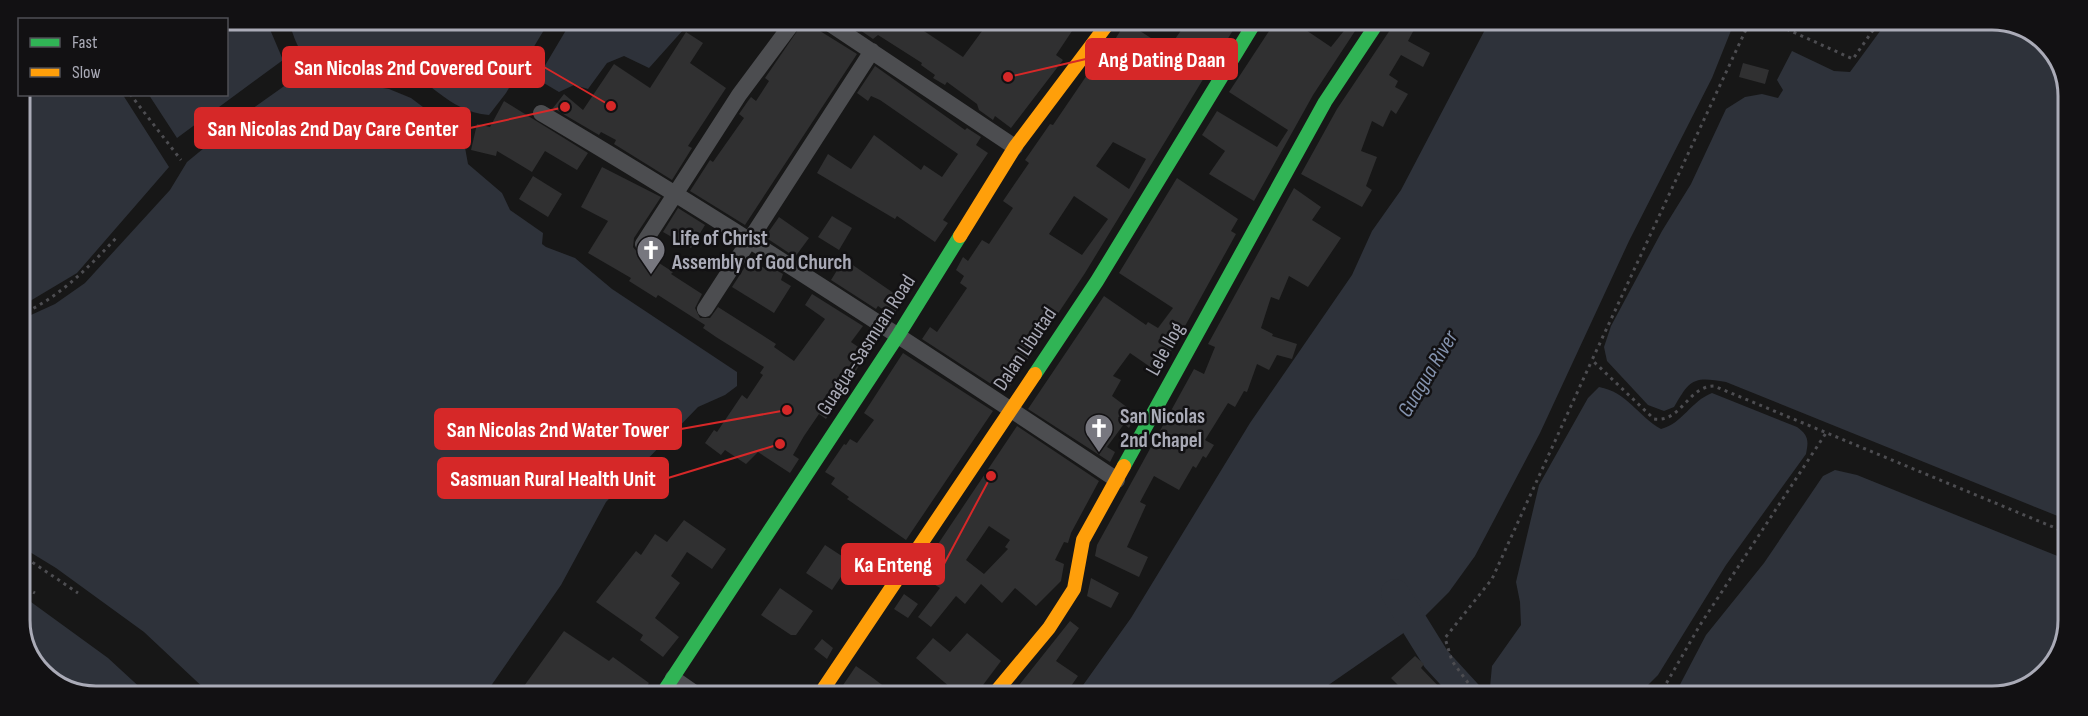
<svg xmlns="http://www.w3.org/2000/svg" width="2088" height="716" font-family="'Sofia Sans Condensed',sans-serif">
<rect width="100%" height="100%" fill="#171717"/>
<path fill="#2e323a" d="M227,20H266L283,60L177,138L149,95L226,94Z
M288,20H550L506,93L489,115C445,111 430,76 396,68C369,61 335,71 310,59C297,53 293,32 288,20Z
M572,20L698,21L684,29L649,68L624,56L607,63L588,89L574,85L559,92L537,79Z
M1489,22L1734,23L1712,78L1629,241L1540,433L1475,556L1449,592L1418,623L1314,695H1076L1131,618L1250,423L1352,275L1372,231L1401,190Z
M1886,23H2017L2039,39L2061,72L2068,90L2065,519L1726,382C1694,376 1690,379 1674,407L1664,411L1648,405L1607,361L1604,347L1611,326L1662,231L1691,184L1726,109L1745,97L1762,94L1778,98L1783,90L1777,80L1792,51L1834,71L1850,72Z
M306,75L389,89L411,98L451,128L464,142L468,164L502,193L510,210L543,233L542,244L546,247L575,258L612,289L737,372V386L725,395L698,407L606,502L561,585L486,693H209L144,632L56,568L20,546V320L55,304L85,283L170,190L187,162L249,111L297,77Z
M20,95H123L169,167L77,273L20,307Z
M1599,387C1627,392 1638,416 1661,429C1682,424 1691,401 1712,393L1797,427C1808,435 1809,440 1806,454L1726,565L1658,675L1637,696L1498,695L1490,687L1492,666L1521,625L1520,602L1516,582L1539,485L1588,398Z
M1835,470L1857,475L2065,559V645L2038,681L1993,696H1674L1706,635L1764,563L1823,476Z
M20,594L108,658L146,693H71L35,667L20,626Z"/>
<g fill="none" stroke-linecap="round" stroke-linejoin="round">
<path stroke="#2e323a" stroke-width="28" d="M1395,593L1436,659L1469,695"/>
</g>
<path fill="#303031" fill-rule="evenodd" d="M761,21H781L774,30Z
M804,21L857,54L745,225L690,191L710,160L713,162L744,118L739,114L748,101L751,97L756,101L769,81L765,78Z
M847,21H909L963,57L982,31L968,21L1078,22L1056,55L1063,60L1011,128L995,116L993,120L979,110L977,104L947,82L945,85L933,78L935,75L921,65L922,63L878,35L873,39Z
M1126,22L1168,49L1187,22H1238L1085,273L1005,393L922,339L930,327L937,332L967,288L960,283L964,276L956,270L963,257L968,261L982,240L989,244L1013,208L1003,201L1029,163L1025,160L1050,124L1053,125L1087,75L1091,77ZM1113,142L1146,159L1129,189L1096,166ZM1074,196L1108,219L1082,255L1049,234Z
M1275,22H1294L1331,47L1351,22H1361L1313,95L1254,201L1209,174L1225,151L1202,135L1217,111L1277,147L1288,130L1229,92Z
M1392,22H1418L1408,41L1430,53L1423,67L1401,55L1389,75L1398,81L1395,87L1408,94L1396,114L1391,110L1383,127L1372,121L1361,151L1377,157L1366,186L1372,190L1362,207L1301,174L1337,109L1390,30Z
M686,32L703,43L690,63L726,88L688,146L692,148L672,180L614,144L616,140L601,132L599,135L553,108L564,94L583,110L614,64L650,88Z
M1743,63L1769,70L1765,84L1739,77Z
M875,66L965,130L967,128L981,137L976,145L988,153L943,220L948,223L935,242L897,216L895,219L817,173L828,154L851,169L874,135L921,170L924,165L942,177L958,154L880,100L871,96L868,101L857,93Z
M504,101L588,153L577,170L545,151L532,172L497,151L496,156L471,150L477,124L490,127Z
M602,167L661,197L634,238L633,247L637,252L645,254L673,272L671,274L702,294L695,308L700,318H710L718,307L776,344L774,347L794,361L825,319L805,305L812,294L863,326L851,342L867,353L826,419L819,414L804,436L793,455L799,459L790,473L758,452L746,464L725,450L721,455L705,443L714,430L717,432L742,395L747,399L763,375L760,373L764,367L716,337L703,328L705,325L658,295L656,298L629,281L631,278L588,253L608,221L581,207Z
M533,176L562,194L548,217L519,199Z
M1177,178L1238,219L1231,231L1236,234L1159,373L1130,353L1113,376L1121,380L1112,396L1136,414L1129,428L1124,424L1107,447L1115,452L1110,462L1028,409L1104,296L1146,325L1148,322L1158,328L1173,308L1119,273Z
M1294,188L1321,207L1312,220L1341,238L1308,287L1289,276L1279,300L1271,297L1261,328L1273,334L1272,336L1297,344L1292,359L1277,355L1269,370L1257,364L1247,392L1244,391L1235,407L1228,403L1205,440L1214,445L1206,458L1203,456L1196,468L1193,466L1179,490L1154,476L1140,502L1146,505L1127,547L1148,557L1139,577L1095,556L1097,545L1194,369L1204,374L1215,347L1208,344Z
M678,208L705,225L691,248L663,232Z
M832,216L852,228L839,250L818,237Z
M779,217L809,238L795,257L765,237Z
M750,259L767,270L769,266L783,274L781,280L791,286L774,313L732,287Z
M844,259L895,294L898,289L907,294L893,316L878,306L876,309L831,280Z
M903,353L993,411L906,540L847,499L849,497L831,484L835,478L825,472L844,444L846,445L850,439L857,443L874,420L864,413Z
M1017,426L1099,481L1071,533L1068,543L1064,542L1055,560L1064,564L1061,581L1036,606L1015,588L1002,603L981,584L965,604L956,596L931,627L918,617L940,588L918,574ZM989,526L1010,540L1005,547L1008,549L984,574L966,560Z
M684,520L726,549L712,569L687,552L671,576L680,583L655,618L679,637L663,657L640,640L643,635L596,602L636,551L641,555L655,534L667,542Z
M825,545L851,562L832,590L806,573Z
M1091,578L1119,593L1111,608L1087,596Z
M780,588L813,611L796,635H791L761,615Z
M904,594L918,604L908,618L894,609Z
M1070,621L1079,628L1056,661L1078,676L1069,689L1063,685L1055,695L1012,694Z
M564,631L609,661L613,657L649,683L641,694L519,693Z
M967,633L1001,661L983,685L980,694H958L916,658L933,638L950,652Z
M822,639L833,648L827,659L814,649Z
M1415,656L1424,664L1421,668L1441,689L1434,695H1393L1401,688L1391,678Z
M856,666L873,678L894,694H837Z"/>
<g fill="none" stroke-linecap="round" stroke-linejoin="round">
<path stroke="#4d4d51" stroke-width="3" stroke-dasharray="3 4.5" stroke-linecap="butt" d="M1749,23L1592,360L1654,419C1681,423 1688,386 1714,386L2065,532
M1773,23L1853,59L1878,23
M130,94L181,160
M20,315C60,297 88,268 118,236
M20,554L78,593
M20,585L35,593
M1477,695L1452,661L1445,638L1492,579L1592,360
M1659,696L1700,625L1826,433"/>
<path stroke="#4c4d50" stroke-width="16" d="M826,21L1015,147
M541,113C738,229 927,354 1117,480
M643,244L739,95L794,21
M705,309L872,51
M673,678L696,694"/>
<path stroke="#30b455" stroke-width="14" d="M1035,374L1097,281L1255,22
M1124,466L1325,102L1378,22
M662,694L899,334L960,236"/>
<path stroke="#ff9f0a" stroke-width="14" d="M960,236L1015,147L1109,22
M820,694L1035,374
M994,694L1049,628L1074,589L1083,540L1124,466"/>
</g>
<defs>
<g id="church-pin" transform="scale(1.5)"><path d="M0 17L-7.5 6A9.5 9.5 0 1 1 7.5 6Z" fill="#77777f" stroke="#121113"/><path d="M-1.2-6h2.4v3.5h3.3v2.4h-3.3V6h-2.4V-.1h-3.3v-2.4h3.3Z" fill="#fff"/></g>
</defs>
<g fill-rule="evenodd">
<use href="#church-pin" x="651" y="250"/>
<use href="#church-pin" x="1099" y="428"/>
</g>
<g text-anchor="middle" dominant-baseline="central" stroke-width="5" stroke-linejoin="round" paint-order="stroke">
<g font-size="21" font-weight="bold" fill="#aaabb7" stroke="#121113" text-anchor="start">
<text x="672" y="238">Life of Christ<tspan x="672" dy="24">Assembly of God Church</tspan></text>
<text x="1120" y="416">San Nicolas<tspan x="1120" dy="24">2nd Chapel</tspan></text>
</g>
<g font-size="21" fill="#aaabb7" stroke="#121113">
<text transform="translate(866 345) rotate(-57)">Guagua-Sasmuan Road</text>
<text transform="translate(1025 349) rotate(-56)">Dalan Libutad</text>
<text transform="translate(1165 349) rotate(-61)">Lele Ilog</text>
</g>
<g font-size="22" font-style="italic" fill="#8493ae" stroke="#121113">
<text transform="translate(1428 374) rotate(-59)">Guagua River</text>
</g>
</g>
<path d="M0 0H2088V716H0ZM96 30H1992A66 66 0 0 1 2058 96V620A66 66 0 0 1 1992 686H96A66 66 0 0 1 30 620V96A66 66 0 0 1 96 30Z" fill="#121113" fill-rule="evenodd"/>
<path fill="none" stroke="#aaabb7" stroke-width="3" d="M96 30H1992A66 66 0 0 1 2058 96V620A66 66 0 0 1 1992 686H96A66 66 0 0 1 30 620V96A66 66 0 0 1 96 30Z"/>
<path fill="none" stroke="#d62828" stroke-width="2" d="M1008 77L1086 59M611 106L544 67M565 107L470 128M787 410L681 429M780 444L668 478M991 476L944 564"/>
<g fill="#d62828" stroke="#121113" stroke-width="2">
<circle cx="1008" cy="77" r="6"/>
<circle cx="611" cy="106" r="6"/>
<circle cx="565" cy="107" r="6"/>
<circle cx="787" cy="410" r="6"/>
<circle cx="780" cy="444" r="6"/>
<circle cx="991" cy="476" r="6"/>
</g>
<g fill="#d62828" stroke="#d62828" stroke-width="2">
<rect x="1086" y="39" width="151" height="40" rx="6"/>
<rect x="283" y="47" width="261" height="40" rx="6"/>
<rect x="195" y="108" width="275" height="40" rx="6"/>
<rect x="435" y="409" width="246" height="40" rx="6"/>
<rect x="438" y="458" width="230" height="40" rx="6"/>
<rect x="842" y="544" width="102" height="40" rx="6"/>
</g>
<g font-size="22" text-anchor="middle" font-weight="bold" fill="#fff">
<text x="1162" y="67">Ang Dating Daan</text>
<text x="413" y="75">San Nicolas 2nd Covered Court</text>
<text x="333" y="136">San Nicolas 2nd Day Care Center</text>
<text x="558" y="437">San Nicolas 2nd Water Tower</text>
<text x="553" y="486">Sasmuan Rural Health Unit</text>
<text x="893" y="572">Ka Enteng</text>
</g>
<rect x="18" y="18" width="210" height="78" fill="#121113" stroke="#4f4f55" stroke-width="1.5"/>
<rect x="30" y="38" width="30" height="9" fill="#30b455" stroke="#4f4f55" stroke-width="1.5"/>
<text x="72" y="48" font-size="18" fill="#aaabb7">Fast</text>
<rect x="30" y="68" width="30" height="9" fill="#ff9f0a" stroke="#4f4f55" stroke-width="1.5"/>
<text x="72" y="78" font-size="18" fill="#aaabb7">Slow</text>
</svg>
